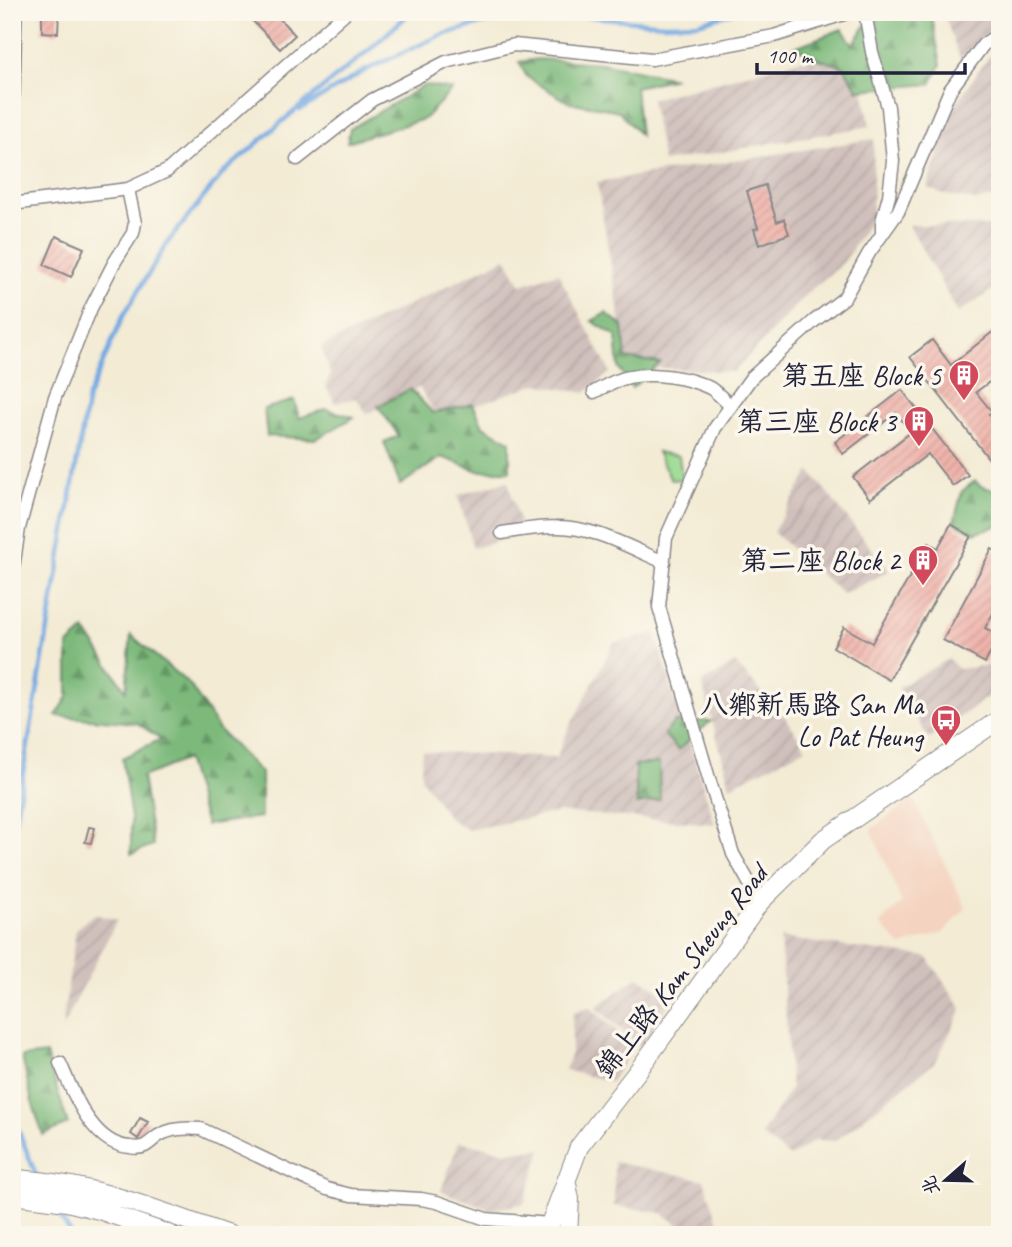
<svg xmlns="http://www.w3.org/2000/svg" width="1012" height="1247" font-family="Caveat,'LXGW WenKai TC',sans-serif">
<defs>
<pattern id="industrial-furrows" width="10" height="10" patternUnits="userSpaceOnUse" patternTransform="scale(1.75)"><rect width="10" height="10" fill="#d0c0bc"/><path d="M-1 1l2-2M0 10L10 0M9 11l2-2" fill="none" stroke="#b2a5a2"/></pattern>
<pattern id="forest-firs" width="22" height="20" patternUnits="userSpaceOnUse" patternTransform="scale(1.75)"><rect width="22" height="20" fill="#7bb97a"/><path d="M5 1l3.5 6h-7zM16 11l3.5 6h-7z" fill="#649665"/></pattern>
<pattern id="building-hatch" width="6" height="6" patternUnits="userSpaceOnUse" patternTransform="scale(1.75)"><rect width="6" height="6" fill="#efb3aa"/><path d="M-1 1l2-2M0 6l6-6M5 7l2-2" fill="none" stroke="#cd9a93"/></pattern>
</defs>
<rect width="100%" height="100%" fill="#fbf7ec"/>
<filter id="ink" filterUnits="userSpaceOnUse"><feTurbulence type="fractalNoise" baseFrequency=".0143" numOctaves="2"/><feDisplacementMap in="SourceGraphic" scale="14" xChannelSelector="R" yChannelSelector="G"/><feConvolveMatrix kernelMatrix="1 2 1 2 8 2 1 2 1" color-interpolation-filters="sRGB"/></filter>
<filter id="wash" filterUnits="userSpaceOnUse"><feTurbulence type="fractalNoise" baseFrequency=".00686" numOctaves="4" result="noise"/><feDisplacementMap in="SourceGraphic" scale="28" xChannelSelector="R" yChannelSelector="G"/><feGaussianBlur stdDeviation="1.57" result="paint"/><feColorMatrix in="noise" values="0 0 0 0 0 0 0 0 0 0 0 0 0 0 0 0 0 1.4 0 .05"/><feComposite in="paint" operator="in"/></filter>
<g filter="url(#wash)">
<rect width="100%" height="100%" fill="#f3ebd4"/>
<path fill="#f4d3c0" d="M913,799L966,908L943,933L901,946L880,924L902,903L871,829Z"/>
<path fill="url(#industrial-furrows)" d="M943,12H1000V25L960,58Z
M855,46L870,126L663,162L651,99Z
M990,55L1000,65V196L976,201L941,194L927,187L954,106Z
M874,139L872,217L844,262L807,293L734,372L628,366L597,182Z
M909,225L1000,226V285L958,313Z
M506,258L521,285L558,273L610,372L585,393L536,384L438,418L419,387L367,414L356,398L335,403L325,385L331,375L321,347Z
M810,471L889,571L843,594L773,532Z
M508,481L523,534L473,548L458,495Z
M655,633L715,824L559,812L468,830L450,819L421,778L422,751L556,758L568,730L614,643Z
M949,659L958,669L1000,664V688L929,739L898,687Z
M735,663L784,716L806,748L730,786L702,683Z
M94,914L117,920L62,1028L76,929Z
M780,938L927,957L962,1009L936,1061L835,1141L815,1140L790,1157L761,1135L791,1088Z
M638,977L672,999L640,1047L596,1007Z
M590,1007L634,1046L611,1082L565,1070L571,1053L573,1012Z
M459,1141L507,1152L542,1149L524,1204L491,1210L441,1191Z
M614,1162L704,1180L723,1235H681L679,1225L662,1213L614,1206Z"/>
<path fill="#9ad98f" stroke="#5e7e65" stroke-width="2" d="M657,452L679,456L682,479L671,480Z"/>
<path fill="url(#forest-firs)" stroke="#4e6e5a" stroke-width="2" d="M875,12H931L941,65L931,84L858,90L844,67L819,59L795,47L842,29L853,44Z
M538,59L601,63L675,78L635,87L640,135L619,111L568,102L527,77L519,62Z
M425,85L452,90L424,119L347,142L350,129Z
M606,313L623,326L626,358L660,363L632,388L619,368L616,336L592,321Z
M410,389L433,413L473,404L483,426L510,441V471H478L442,457L400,485L384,442L399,436L378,406Z
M294,400L299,418L326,409L354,417L316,439L267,436L264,409Z
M975,481C981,488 990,490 1000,489V525L974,533L954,522L962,491Z
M85,630L126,691L131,635L190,685L219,730L261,773V817L206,825L186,759L142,777L153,845L131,854V818L122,758L161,739L137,723L56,716L68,697V645Z
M711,721L678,750L664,734L675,722Z
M659,763L660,800L637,804L635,765Z
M46,1054L68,1124L43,1135L32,1102L22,1057Z"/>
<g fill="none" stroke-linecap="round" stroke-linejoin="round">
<path stroke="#75a9e2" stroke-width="4.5" d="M300,110L366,70L439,36L510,15L563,14L664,24L698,23L734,12
M12,837L88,397L123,316L168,242L223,173L285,119L369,50L411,12
M12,1114L36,1175
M52,1205L72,1235"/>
</g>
<g id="blocks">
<path fill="url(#building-hatch)" d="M12,12H22L20,96H12Z
M42,12H59L58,33L42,32Z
M244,12H273L295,35L280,49Z
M12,116H21V141H12Z
M12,145H18V170H12Z
M765,185L777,222L784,219L789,234L759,245L754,229L758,228L747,191Z
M56,236L84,248L71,277L44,265Z
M1000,326V374L976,392L992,412L989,414L1000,428V458L993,464L910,357L932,340L951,365Z
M902,390L968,475L953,486L928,454L870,499L853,477L911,432L896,413L843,454L835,442Z
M951,524L971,536L889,680L833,647L844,627L872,643L929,543L938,548Z
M992,549L1000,554V601L985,628L1000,636L985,663L943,640Z
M89,827L95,828L91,843L85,842Z
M140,1118L148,1122L138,1139L131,1134Z"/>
</g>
</g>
<g filter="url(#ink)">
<use href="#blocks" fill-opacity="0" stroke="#8a8688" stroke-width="2"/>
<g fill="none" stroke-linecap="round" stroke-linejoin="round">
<g stroke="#8a8688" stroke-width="15">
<path id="street" d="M865,12L872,52L888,107L893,161L889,196L882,221V234
M297,159L372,100L446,62L514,45L652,59L774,36L850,12
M12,204L128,189L167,171L346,12
M594,392C605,386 617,379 629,377C653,372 688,377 710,388C718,393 724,400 731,406
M502,533C520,530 538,527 556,527C593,526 630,548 664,562
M12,575L19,528L55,397L91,308L114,263L133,233L135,223L128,189
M760,902L733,854L710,782L659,607L666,538L715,428L751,378L813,322L844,298L869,253L898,212L950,90L983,45L1000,33
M60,1063C73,1092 92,1145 130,1147C135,1148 141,1148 145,1146C150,1143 154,1139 158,1136C171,1128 186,1128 201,1129L327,1189L351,1195L421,1199L437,1202L486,1219L550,1224"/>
</g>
<g stroke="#8a8688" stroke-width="20">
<path id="secondary" d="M12,1179C87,1181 159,1211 229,1235
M567,1184L570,1199L568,1235
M12,1195L67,1202L99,1210L171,1235
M548,1235L550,1224L579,1147L640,1068L760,902L823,840L1000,719"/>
</g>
<use href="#street" stroke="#fff" stroke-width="12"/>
<use href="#secondary" stroke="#fff" stroke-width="18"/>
</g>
</g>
<defs>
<g id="building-pin" transform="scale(1.575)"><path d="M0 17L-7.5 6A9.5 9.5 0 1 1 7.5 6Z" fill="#d1495b" stroke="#fbf7ec"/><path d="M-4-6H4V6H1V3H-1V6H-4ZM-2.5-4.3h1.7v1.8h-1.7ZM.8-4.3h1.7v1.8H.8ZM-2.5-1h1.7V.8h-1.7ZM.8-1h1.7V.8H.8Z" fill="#fff"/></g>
<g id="bus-pin" transform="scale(1.575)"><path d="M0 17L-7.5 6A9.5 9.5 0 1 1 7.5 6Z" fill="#d1495b" stroke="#fbf7ec"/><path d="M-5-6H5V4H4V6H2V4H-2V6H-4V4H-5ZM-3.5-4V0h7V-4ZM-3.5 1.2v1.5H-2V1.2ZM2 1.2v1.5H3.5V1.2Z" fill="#fff"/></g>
</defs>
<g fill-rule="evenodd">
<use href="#building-pin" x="964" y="375"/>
<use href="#building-pin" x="919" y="421"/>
<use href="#building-pin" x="923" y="560"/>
<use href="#bus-pin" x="946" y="720"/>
</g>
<g text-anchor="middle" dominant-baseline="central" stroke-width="7" stroke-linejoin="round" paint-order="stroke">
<g font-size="28" fill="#22223b" stroke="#fbf7ec" text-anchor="end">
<text x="941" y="375">第五座 Block 5</text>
<text x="896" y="421">第三座 Block 3</text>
<text x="900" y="560">第二座 Block 2</text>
<text x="923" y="704">八鄉新馬路 San Ma<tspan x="923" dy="32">Lo Pat Heung</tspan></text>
</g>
<g font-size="28" fill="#22223b" stroke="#fbf7ec">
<text transform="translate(681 971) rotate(-52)">錦上路 Kam Sheung Road</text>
</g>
</g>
<rect width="1012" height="1247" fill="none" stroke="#fbf7ec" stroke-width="42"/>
<g transform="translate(946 1180) rotate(250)" stroke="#fbf7ec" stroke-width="5" paint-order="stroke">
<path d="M0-5L12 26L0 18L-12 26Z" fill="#22223b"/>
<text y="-10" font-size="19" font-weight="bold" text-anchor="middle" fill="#22223b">北</text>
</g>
<path d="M757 63v10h208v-10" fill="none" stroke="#22223b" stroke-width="3.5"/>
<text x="767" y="63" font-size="21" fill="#22223b" stroke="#fbf7ec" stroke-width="5" paint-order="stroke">100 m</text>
</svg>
